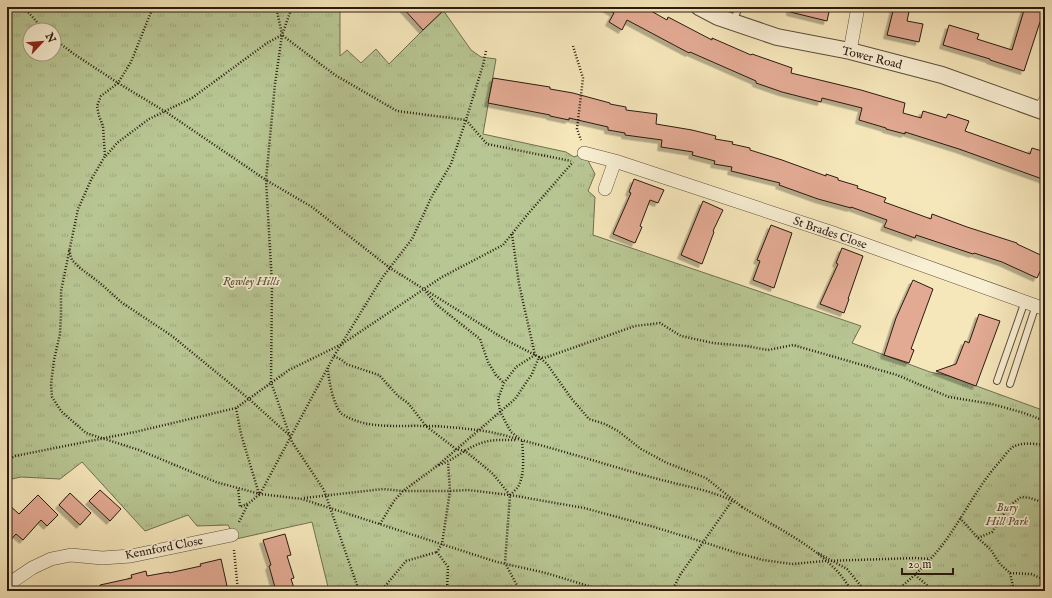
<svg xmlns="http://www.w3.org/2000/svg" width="1052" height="598" font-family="'IM FELL English',serif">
<defs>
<pattern id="grass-tufts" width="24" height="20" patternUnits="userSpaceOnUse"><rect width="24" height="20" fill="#b8c693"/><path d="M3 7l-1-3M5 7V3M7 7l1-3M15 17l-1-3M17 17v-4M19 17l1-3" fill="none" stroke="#9eaa7e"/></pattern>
<filter id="shadow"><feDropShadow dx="-3.5" dy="3.5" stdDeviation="0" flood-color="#0004"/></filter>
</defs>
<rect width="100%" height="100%" fill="#f6e7bb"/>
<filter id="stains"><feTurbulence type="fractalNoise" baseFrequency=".005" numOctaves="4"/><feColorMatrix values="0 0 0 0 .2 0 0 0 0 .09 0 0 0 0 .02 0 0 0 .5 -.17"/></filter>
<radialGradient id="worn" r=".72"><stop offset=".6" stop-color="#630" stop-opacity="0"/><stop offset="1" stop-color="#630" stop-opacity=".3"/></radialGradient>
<path fill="url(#grass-tufts)" stroke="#717052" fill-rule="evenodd" d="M7,7H340V56L347,50L361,63L376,49L389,64L443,10L471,50L481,57L496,59L483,134L566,152L574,157L584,153L595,174L588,191L595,197L593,235L861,326L852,343L930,372L949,376L1045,411V591H329L312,522L236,539L228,525L197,526L188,515L145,531L82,462L60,479L21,477L7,480ZM30,30H54V54H30Z"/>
<path fill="#e2aa93" stroke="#2a1b10" filter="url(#shadow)" d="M402,7H447L423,30Z
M604,7H644L667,20L668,17L712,40V38L751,55L752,54L792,68L791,73L861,90L905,103L903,113L921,118L923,111L946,118L948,114L969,121L965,131L1030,154L1032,148L1045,152V180L959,149L905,132V134L886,129V128L859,120L862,108L822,98L821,102L782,92L756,83V81L690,52L689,53L627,20L622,30L609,22L614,13Z
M790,7H830L827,21L790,12Z
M894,7H910L907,21L923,24L919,42L887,35Z
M1025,7H1045V10L1039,25L1024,71L990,60V59L943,45L949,25L979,34L977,39L1012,50Z
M493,78L550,87V89L573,93L610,103V104L626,107V110L657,114L656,124L692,130L716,136L715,139L733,142L732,144L750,148V150L782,160L826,176V174L838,178V180L858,186L857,188L886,198L884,202L931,219L932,214L967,227L1017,243V244L1045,257V261L1037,278L1002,262L974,253L973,254L916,235L915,238L884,227L887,220L851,207V208L818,199L779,185L780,183L731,171L732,167L714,164L715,161L692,155L693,152L661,147L662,140L625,135V133L608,130V127L569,118V120L550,116V115L488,103Z
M634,179L664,190L658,203L650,200L640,226L642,227L635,243L613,234L631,193L629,192Z
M703,201L723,210L713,231L714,232L702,264L681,255Z
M771,225L792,233L774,288L753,280L760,261L757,260Z
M842,248L863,256L848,299H849L844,313L820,304L838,264L836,263Z
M913,280L933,289L911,349L914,350L909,363L884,355L896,318Z
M979,314L1000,321L976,386L936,371L956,364L965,341L969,343Z
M100,490L121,509L110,521L89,501Z
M70,493L91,513L80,525L59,505Z
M38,495L58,515L47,526L41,520L23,540L16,534L7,544V503L19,514Z
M285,534L291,555L287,556L294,578L291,579L295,591H276L269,566L271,565L263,540Z
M221,559L227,586L206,590L205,588L193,591H100V585L132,578L131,575L146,571L147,576L169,572V573L201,566L200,564Z"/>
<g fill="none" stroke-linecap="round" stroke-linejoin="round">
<g stroke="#5d4e3b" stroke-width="8">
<path id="service" d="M733,22L739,7
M997,381L1025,301
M1010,384L1036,305"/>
</g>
<g stroke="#5d4e3b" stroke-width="14">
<path id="minor" d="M850,51L858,7
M1041,110L1045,101
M584,153L615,161L836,234L1045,309
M605,189L615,161
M7,585L32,568L51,559L71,555L102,558L131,556L232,535"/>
</g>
<g stroke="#5d4e3b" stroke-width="18">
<path id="tertiary" d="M699,7L718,17L777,37L850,51L942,75L1045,112"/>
</g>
<path stroke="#2a1b10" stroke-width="2.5" stroke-dasharray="1 2" stroke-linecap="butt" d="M21,7L29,13L44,30
M153,7L131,62L118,83L101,96L97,106L99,116L103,126L105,156L91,180L78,209L61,291V314L60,334L54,360L51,384L52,397L61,411L86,433L139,450L216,482L260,494L302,499L497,562L546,573L605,591
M276,7L282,34
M292,7L282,35L275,84L266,180L312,207L390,268L506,340L539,357L547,364L571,398L589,419L605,424L618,431L641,449L667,463L706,478L742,507
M54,39L74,54L118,83L166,112L266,180L272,284L271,382L292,442L324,490L359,591
M573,46L583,78L577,129L581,140
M486,51L483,65L466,120L487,144L571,161
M106,156L117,143L149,119L192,98L267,43L282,35L335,75L397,111L466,120L451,164L432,196L412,239L382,278L334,356L260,494L249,503L240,507L238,488
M512,234L519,284L535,355L516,367L504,383L498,399L500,411L506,423L511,432L520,439
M69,250L72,260L80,268L100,283L121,302L172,336L249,399L290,436
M426,292L437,305L480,339L488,362L496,375L504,383
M334,356L342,360L346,364L379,375L398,396L408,403L426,426L456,449L465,451L480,463L493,474L510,495L505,563L520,591
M328,368C328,378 334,408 342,414C367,430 398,425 425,426C442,426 460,428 477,430C496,432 517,439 536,444C577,455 617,468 658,479C683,486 713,490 736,503
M236,408L241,434L259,494
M7,460L15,456L135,432L236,408L289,370L342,344L442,277L503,245L527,215L573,162
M439,465C454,460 466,448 481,443C493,439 504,440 516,440
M510,495C513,492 517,489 519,485C525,472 523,454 522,440
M304,498L383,489L403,491H450L468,490L510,495L584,508L654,527L703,542L734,552L763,560L792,564L825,561L916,558L930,559
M742,507C777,528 833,554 851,591
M960,518L978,538L991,550L1000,564L1010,573L1014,591
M239,522L248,504
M380,524L394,501L403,491L437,466L515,399L532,374L539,357L544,358L635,326L660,323L681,336L713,343L746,346L768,350L793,345L897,375L949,397L992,404L1024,413L1045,421
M978,538L992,532L1009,506L1021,497L1030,498L1045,503
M234,550L238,591
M818,553L847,569L865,591
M1010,573L1031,574L1045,580
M915,575L934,591
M381,591L406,561L437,552
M447,591L448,567L437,552L442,544L450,491L448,462
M672,591L680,575L732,501
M896,591C912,578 927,564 940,548C962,520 977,486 1002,459C1005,455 1010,448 1015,446C1024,442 1036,444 1045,445"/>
<use href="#service" stroke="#f9efd3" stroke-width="6"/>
<use href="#minor" stroke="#f9efd3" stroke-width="13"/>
<use href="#tertiary" stroke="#f9efd3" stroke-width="16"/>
</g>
<g text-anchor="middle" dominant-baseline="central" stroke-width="3.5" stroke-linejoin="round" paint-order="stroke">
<g font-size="12" fill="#2a1b10" stroke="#f9efd3">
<text transform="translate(872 58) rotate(14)">Tower Road</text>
<text transform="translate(830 233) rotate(19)">St Brades Close</text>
<text transform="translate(164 548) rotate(-11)">Kennford Close</text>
</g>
<g font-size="12" font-style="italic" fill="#554e37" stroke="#f9efd3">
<text x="251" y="281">Rowley Hills</text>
<text x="1007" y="507">Bury<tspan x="1007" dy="14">Hill Park</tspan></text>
</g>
</g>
<rect width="1052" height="598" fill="none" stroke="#f6e7bb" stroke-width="24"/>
<rect x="8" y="8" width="1036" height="582" fill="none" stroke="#2a1b10" stroke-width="2"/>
<rect x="12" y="12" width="1028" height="574" fill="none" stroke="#2a1b10"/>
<g transform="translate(42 42) rotate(64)"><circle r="19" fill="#f9efd3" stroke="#a69a85"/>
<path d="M0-3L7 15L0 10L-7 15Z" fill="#8f2418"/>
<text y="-6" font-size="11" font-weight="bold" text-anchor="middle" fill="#2a1b10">N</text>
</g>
<path d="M902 568v6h51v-6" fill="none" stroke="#2a1b10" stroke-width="2"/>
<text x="908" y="568" font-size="12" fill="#2a1b10" stroke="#f9efd3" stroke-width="3" paint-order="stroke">20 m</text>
<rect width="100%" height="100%" filter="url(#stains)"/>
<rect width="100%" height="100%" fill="url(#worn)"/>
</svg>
